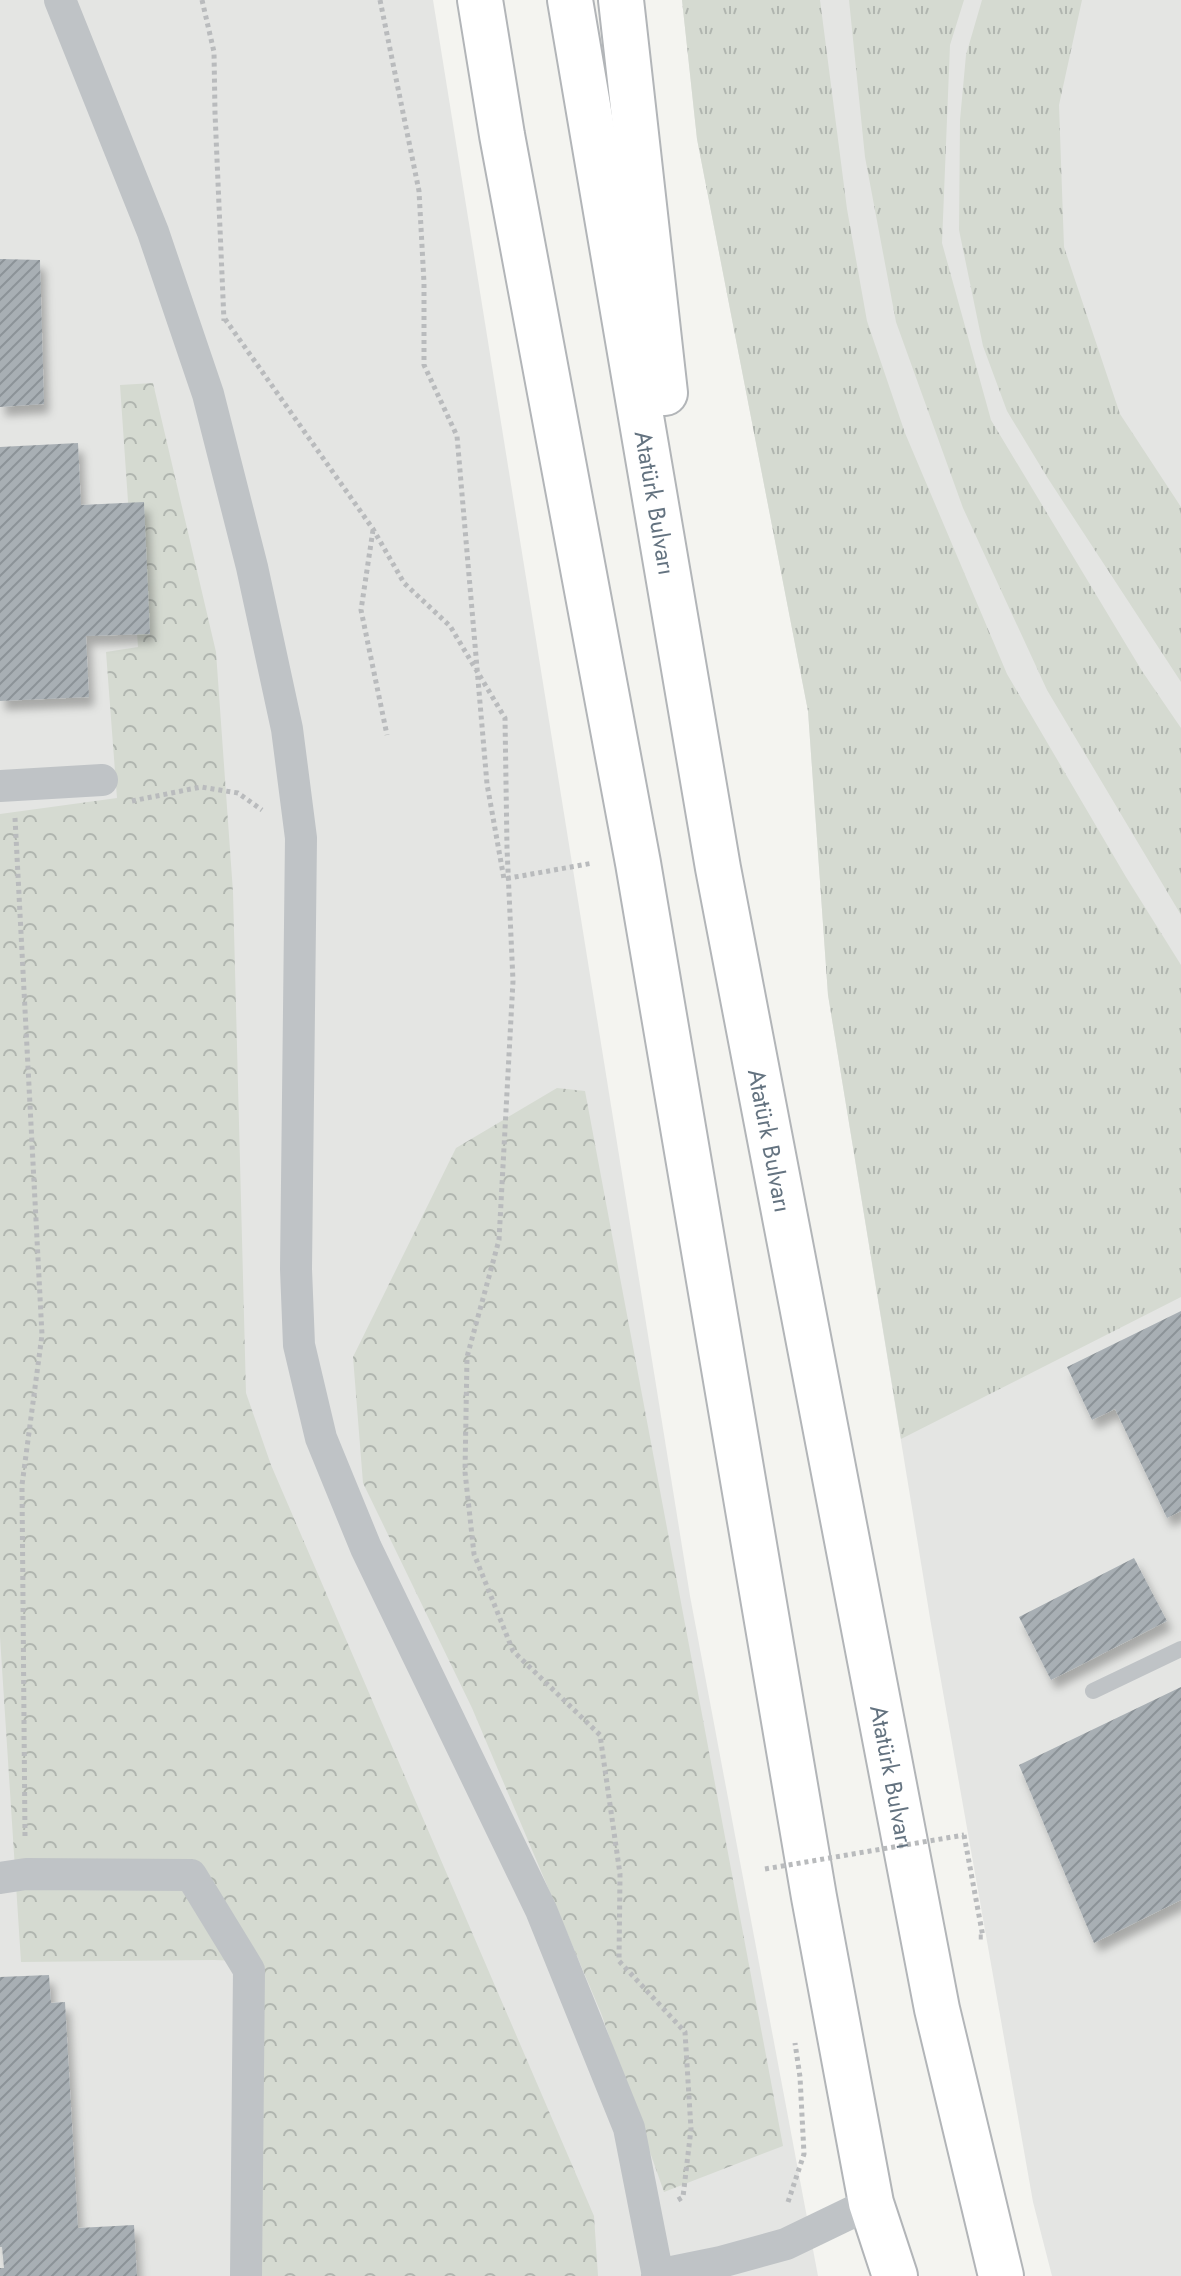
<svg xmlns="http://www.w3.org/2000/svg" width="1181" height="2276" font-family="Jost,sans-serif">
<defs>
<pattern id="grass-tufts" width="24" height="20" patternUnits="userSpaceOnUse" patternTransform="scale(2)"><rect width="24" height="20" fill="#d5dad1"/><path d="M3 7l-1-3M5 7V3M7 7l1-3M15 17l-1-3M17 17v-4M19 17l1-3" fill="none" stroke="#b0b5af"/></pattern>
<pattern id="forest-crowns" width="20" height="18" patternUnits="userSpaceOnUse" patternTransform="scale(2)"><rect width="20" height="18" fill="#d5dad1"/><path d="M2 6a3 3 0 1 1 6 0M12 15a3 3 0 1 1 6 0" fill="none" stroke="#b0b5af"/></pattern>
<pattern id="building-hatch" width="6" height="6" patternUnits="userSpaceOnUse" patternTransform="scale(2)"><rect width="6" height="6" fill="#a8afb4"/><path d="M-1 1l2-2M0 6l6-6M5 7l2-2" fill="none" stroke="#8c9398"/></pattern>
<filter id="shadow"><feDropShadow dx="5" dy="9" stdDeviation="4" flood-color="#0004"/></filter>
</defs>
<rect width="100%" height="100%" fill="#f4f4f0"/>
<path fill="#e4e5e3" d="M0,0H433L690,1596L818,2276H0Z
M682,0H1181V2276H1052L1033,2202L931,1624L828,995L808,711L697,139Z"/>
<path fill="url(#grass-tufts)" d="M682,0H820L847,209L867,321L905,433L1007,674L1126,877L1181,965V1297L901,1439L828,995L808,711L697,139Z
M849,0H964L950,45L942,243L991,420L1142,671L1181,728V915L1047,690L963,508L896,322L865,157Z
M982,0H1082L1059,105L1064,247L1120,414L1181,507V682L1047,477L1007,411L983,346L959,230L960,120L966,55Z"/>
<path fill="url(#forest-crowns)" d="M153,383L216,652L233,892L246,1393L271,1465L594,2216L598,2276H252L259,1962L214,1960L21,1962L0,1637V814L117,798L106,652L138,647L120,385Z
M557,1088L585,1091L783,2146L664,2192L601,2013L472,1708L363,1483L353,1357L456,1148Z"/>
<path fill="url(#building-hatch)" filter="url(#shadow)" d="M0,259L40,260L44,404L0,407Z
M78,443L81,505L144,502L150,634L86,636L89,697L0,701V447Z
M1181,1311V1511L1167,1518L1115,1409L1092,1420L1067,1367Z
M1134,1558L1167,1621L1051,1680L1019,1617Z
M1181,1687V1900L1094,1943L1019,1765Z
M49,1975L51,2003L65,2002L78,2228L134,2225L137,2276H0V2268H4L2,2247H0V1977Z"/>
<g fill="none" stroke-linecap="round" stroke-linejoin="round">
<g stroke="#b2b5b8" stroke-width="48">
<g id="highway">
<path d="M480,0L502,135L638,863L814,1897L871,2203L895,2276"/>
<path id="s1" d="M570,0L718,868L937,2009L1001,2276"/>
<path d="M621,0L665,393"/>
</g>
</g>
<path stroke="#b9bbbd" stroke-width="5" stroke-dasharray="4 4" stroke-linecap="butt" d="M202,0L214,52L215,113L224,321
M380,0L419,191L424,283V365L457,436L487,784L504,879L593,863
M225,319L373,529L404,583L450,626L505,718L507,848L513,981L499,1240L467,1357L465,1472L474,1554L513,1651L600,1735L620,1874L619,1961L685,2032L691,2129L683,2197L678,2200
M373,530L361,610L387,735
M132,801L201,787L238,793L262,810
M15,818L42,1335L22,1485L25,1838
M964,1835L983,1937H976
M788,2202L804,2154L800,2077L795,2043"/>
<path stroke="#bfc3c6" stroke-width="16" d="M1093,1691L1181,1649"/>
<path stroke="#bfc3c6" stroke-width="32" d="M60,0L153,232L208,394L252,567L287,729L301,838L296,1269L299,1345L321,1438L366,1548L541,1910L629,2128L658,2276
M0,786L102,780
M0,1878L26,1874L191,1875L249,1970L246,2276
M657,2275L721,2262L786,2244L871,2203"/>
<use href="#highway" stroke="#fff" stroke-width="44"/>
<path stroke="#b9bbbd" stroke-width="5" stroke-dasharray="4 4" stroke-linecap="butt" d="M765,1869L964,1835"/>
</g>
<g text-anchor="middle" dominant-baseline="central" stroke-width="8" stroke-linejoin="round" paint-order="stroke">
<g font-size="24" fill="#647380" stroke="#fff">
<text stroke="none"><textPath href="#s1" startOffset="510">Atatürk Bulvarı</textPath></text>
<text stroke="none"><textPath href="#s1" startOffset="1158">Atatürk Bulvarı</textPath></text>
<text stroke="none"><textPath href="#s1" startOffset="1806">Atatürk Bulvarı</textPath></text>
</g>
</g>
</svg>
